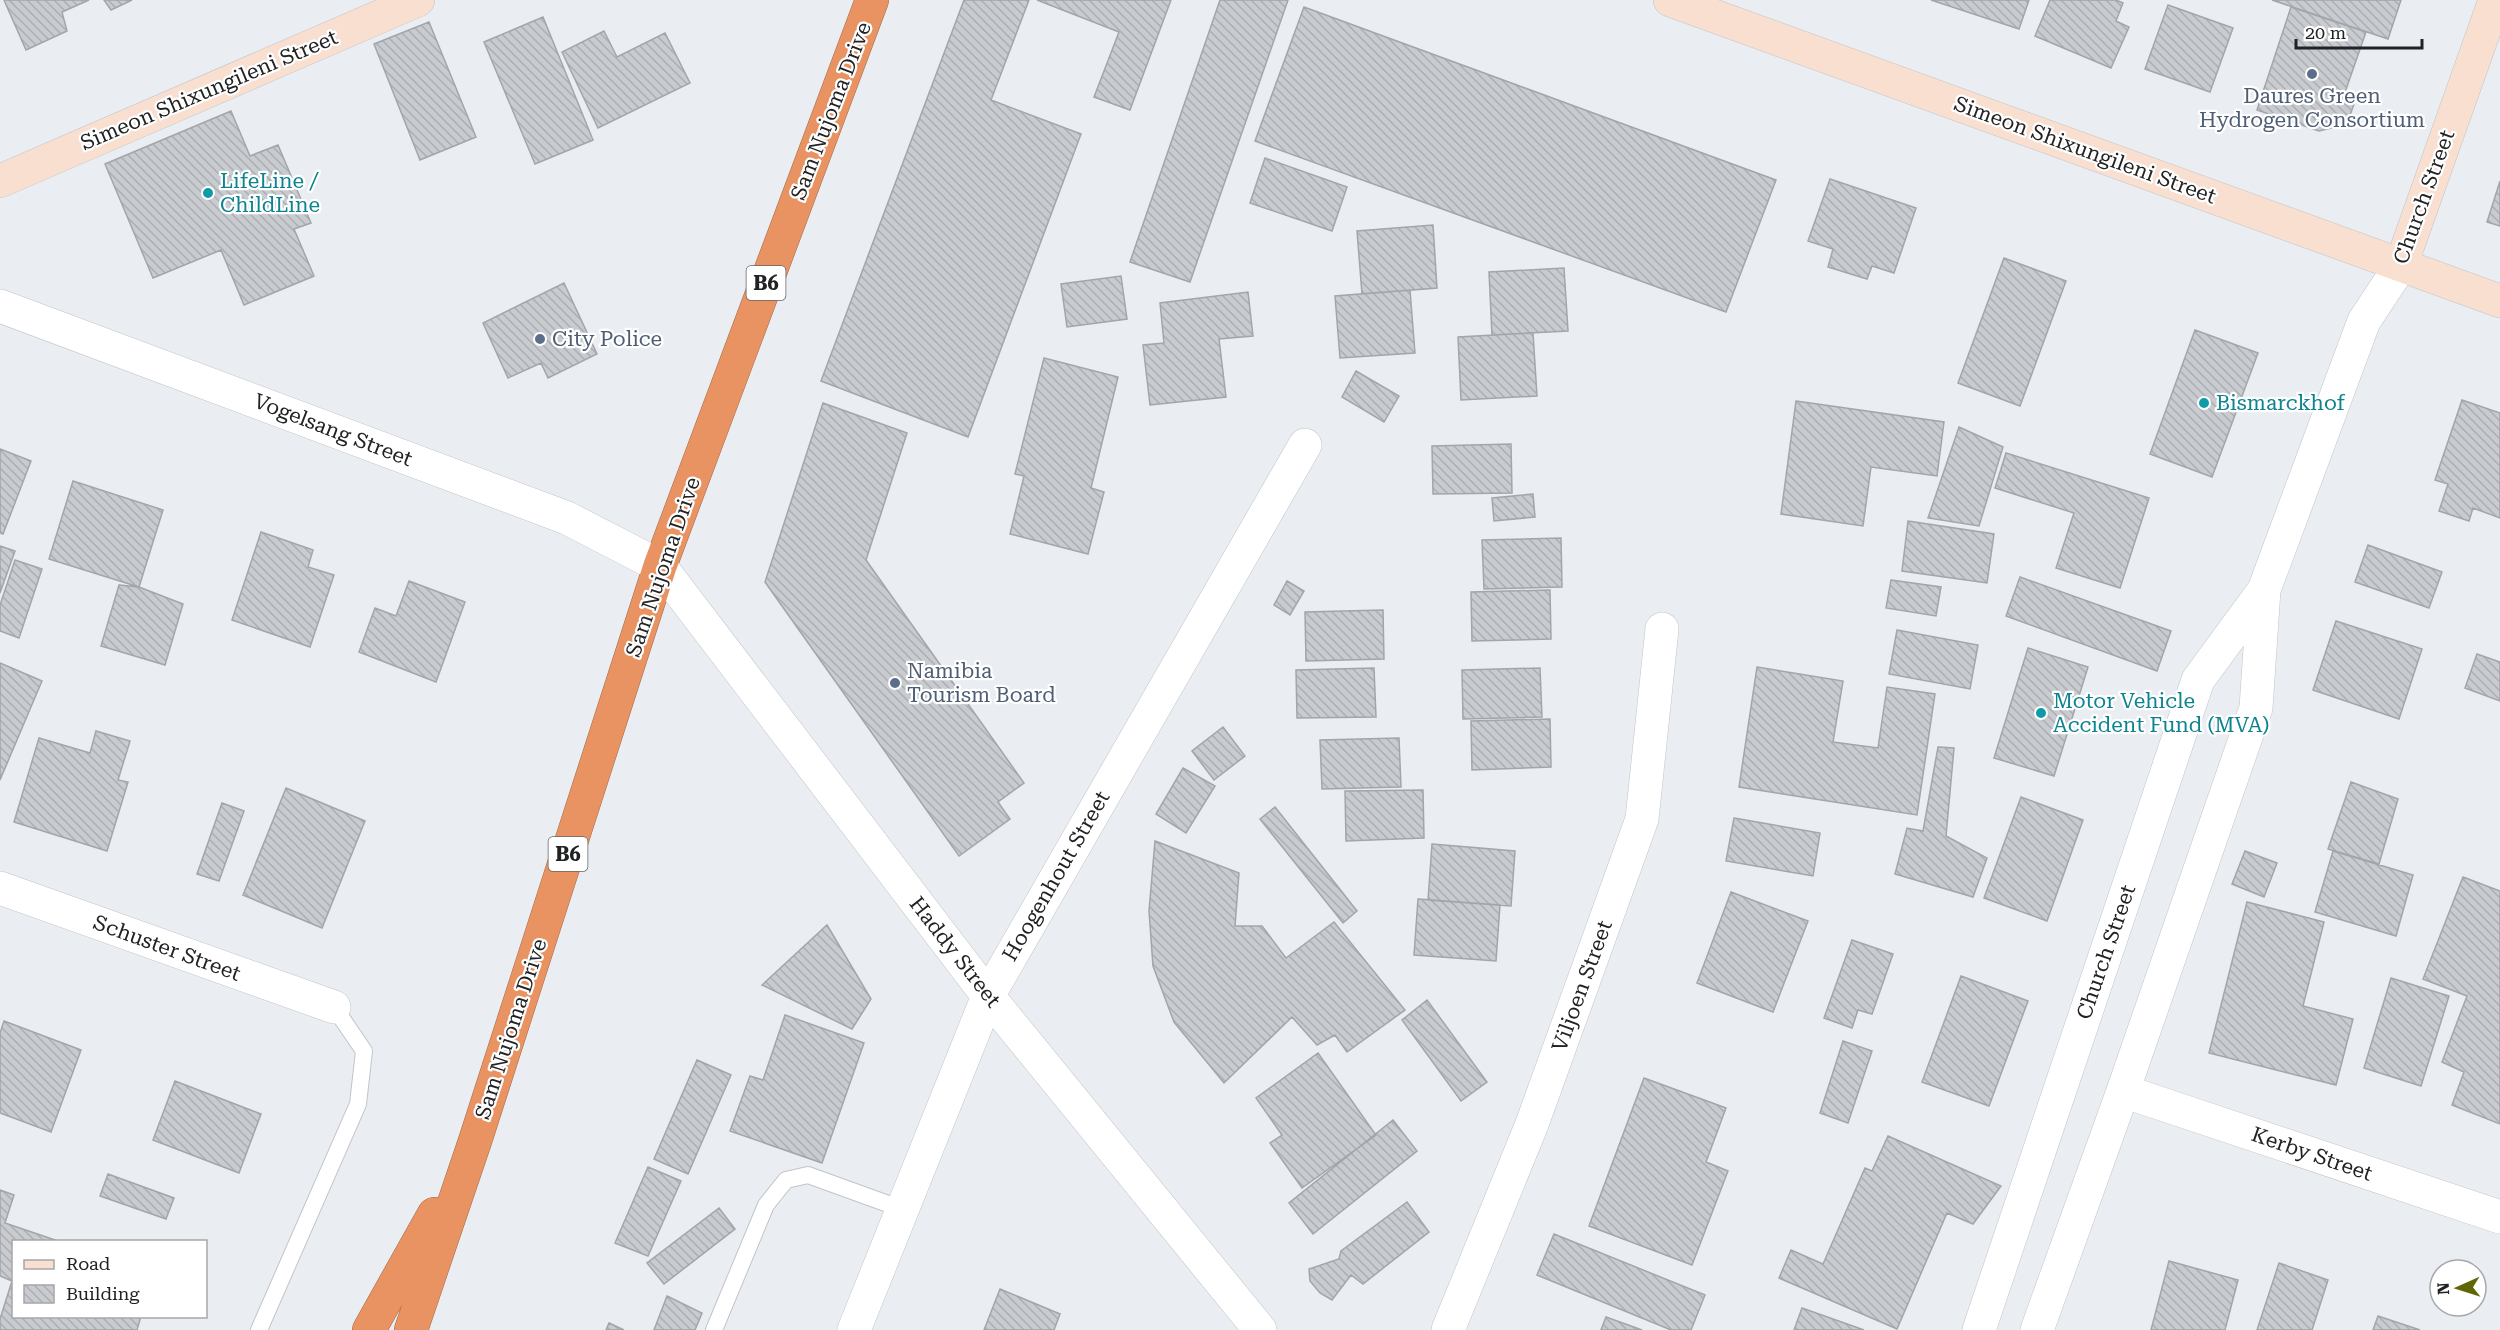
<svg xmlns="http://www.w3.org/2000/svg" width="2500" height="1330" font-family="'Roboto Serif',serif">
<defs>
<pattern id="building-back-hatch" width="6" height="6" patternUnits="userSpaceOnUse" patternTransform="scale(1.5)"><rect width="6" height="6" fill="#c8cbd0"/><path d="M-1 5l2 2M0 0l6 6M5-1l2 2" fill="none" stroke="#acaeb2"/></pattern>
</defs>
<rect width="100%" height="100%" fill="#eaedf2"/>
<path fill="url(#building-back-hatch)" stroke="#a2a5a9" stroke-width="1.5" d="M4,0H89L62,12L67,31L26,50Z
M104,0H132L111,10Z
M964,0H1029L991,100L1081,134L968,437L821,381Z
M1037,0H1171L1130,110L1094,97L1119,32Z
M1220,0H1288L1190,282L1130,262Z
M1931,0H2029L2019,29Z
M2050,0H2116L2123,3L2116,21L2129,27L2111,68L2035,36Z
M2272,0H2401L2388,39Z
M2168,5L2233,28L2210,92L2145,69Z
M1304,7L1776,180L1726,312L1255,141Z
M2291,7L2366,32L2343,98L2355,101L2347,124L2319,131L2257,110Z
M543,17L593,140L535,164L484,42Z
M429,22L476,137L420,160L374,44Z
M604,31L617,57L665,33L690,83L598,128L562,52Z
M231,111L250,156L278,145L311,223L294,229L314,276L244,305L221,250L153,278L105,164Z
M1265,158L1347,187L1332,231L1250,203Z
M1830,179L1916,208L1894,273L1872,266L1867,279L1828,267L1833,249L1808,241Z
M2500,181V226L2487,222Z
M1433,225L1437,288L1362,294L1357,231Z
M2004,258L2066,281L2020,406L1958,383Z
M1564,268L1568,331L1492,335L1489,272Z
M1121,276L1127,319L1067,327L1061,284Z
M564,283L597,354L548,378L541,363L508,378L483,323Z
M1410,290L1415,353L1340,358L1335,296Z
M1248,292L1253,336L1219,339L1226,397L1150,405L1143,345L1164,343L1160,303Z
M2195,330L2258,353L2212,477L2150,454Z
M1533,333L1537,396L1461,400L1458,337Z
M1044,358L1118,377L1091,488L1104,492L1088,554L1010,534L1024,476L1015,474Z
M1356,371L1399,396L1384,422L1342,397Z
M2462,400L2500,413V518L2473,508L2469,521L2439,511L2448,484L2435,480Z
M1796,401L1944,422L1937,476L1871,467L1863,526L1781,514Z
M823,403L907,433L866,560L1024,783L998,802L1010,819L959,856L765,582Z
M1959,427L2003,447L1979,526L1928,518Z
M1511,444L1512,493L1433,494L1432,446Z
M0,449L31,461L3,534L0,533Z
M2006,453L2149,498L2120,588L2056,568L2074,513L1995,488Z
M73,481L163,510L139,587L49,559Z
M1533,494L1535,517L1494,521L1492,498Z
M1908,521L1994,534L1987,583L1902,571Z
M261,532L313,550L308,567L334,575L310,647L232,620Z
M1561,538L1562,587L1484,589L1482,540Z
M2368,545L2442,572L2429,608L2355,582Z
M0,546L15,551L0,593Z
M15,560L42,569L19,638L0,631V605Z
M2020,577L2171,631L2157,671L2006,616Z
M1891,580L1941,587L1936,616L1886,608Z
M409,581L465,602L436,682L359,652L375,608L396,616Z
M1287,581L1304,591L1290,615L1274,605Z
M119,585L139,587L183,604L165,665L101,646Z
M1550,590L1551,639L1472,641L1471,592Z
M1383,610L1384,659L1306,661L1305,612Z
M2336,621L2422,649L2399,719L2313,690Z
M1897,630L1978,645L1970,689L1889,674Z
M2028,648L2088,667L2054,776L1994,758Z
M2477,654L2500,662V701L2465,688Z
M0,663L42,681L0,780Z
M1757,667L1843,681L1833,742L1878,748L1887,687L1935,694L1917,815L1739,787Z
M1374,668L1376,717L1297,718L1296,670Z
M1540,668L1542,717L1463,719L1462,670Z
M1550,719L1551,767L1472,770L1471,721Z
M1223,727L1245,756L1214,780L1192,751Z
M96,731L130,741L118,780L128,782L107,851L14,822L39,738L90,753Z
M1399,738L1401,787L1322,789L1320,740Z
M1938,747L1954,748L1946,836L1987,858L1973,897L1895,874L1907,828L1923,831Z
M1183,768L1215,786L1186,833L1156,814Z
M2351,782L2398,799L2379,864L2328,849Z
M286,788L365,821L322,928L243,895Z
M1423,790L1424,838L1346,841L1345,791Z
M2021,797L2083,820L2047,921L1984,898Z
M222,803L244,811L219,881L197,874Z
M1275,807L1357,911L1343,923L1260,819Z
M1734,818L1820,833L1813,876L1726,861Z
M1155,841L1239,873L1235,926H1262L1286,958L1334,922L1405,1010L1347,1052L1335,1035L1317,1045L1292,1017L1224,1083L1174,1022L1153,966L1149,911Z
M1432,844L1515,851L1511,906L1428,900Z
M2245,851L2277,863L2264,897L2232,884Z
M2333,851L2413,875L2396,936L2315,912Z
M2463,877L2500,891V1124L2452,1105L2464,1072L2442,1062L2467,996L2423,979Z
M1731,892L1808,921L1773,1012L1697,983Z
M1418,899L1500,905L1496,961L1414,955Z
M2247,902L2324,922L2303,1006L2353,1019L2336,1085L2209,1053Z
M827,925L871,999L852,1029L762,985Z
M1852,940L1893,954L1872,1014L1858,1010L1852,1028L1824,1018Z
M1961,976L2028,1001L1989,1106L1922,1082Z
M2391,978L2449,996L2421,1086L2364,1068Z
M1427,1000L1487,1082L1461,1101L1402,1020Z
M785,1015L864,1043L822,1163L730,1131L750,1076L763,1080Z
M4,1021L81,1050L51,1132L0,1113V1033Z
M1843,1041L1872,1051L1848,1123L1820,1113Z
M1318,1053L1376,1135L1302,1188L1270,1143L1282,1135L1256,1098Z
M697,1060L731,1075L688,1174L654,1159Z
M1644,1078L1726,1108L1706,1162L1728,1171L1692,1265L1589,1226Z
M175,1081L261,1114L239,1173L153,1140Z
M1393,1120L1417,1151L1313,1234L1289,1203Z
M1888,1136L2001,1186L1973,1224L1947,1213L1897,1329L1779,1278L1791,1250L1823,1264L1865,1168L1872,1171Z
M648,1167L681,1181L648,1256L615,1243Z
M108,1174L174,1198L166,1219L100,1196Z
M0,1190L14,1195L5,1223L61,1242H14V1316H141L137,1330H0V1319L12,1281L0,1276Z
M1407,1202L1429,1232L1363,1284L1351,1275L1332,1300L1320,1293L1310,1281L1309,1269L1339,1259L1341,1251Z
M719,1208L735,1229L664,1284L647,1263Z
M1554,1234L1705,1295L1691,1330H1671L1537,1275Z
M2169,1261L2238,1280L2225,1330H2151Z
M2279,1263L2328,1280L2312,1330H2257Z
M1000,1289L1060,1314L1054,1330H984Z
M667,1296L702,1313L695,1330H654Z
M1802,1308L1864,1330H1794Z
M2378,1316L2420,1330H2373Z
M1606,1317L1642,1330H1601Z
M609,1323L624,1330H606Z"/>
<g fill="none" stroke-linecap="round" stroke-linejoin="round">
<g stroke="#c1c4c8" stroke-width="18">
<path id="lane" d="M259,1330L358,1104L364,1051L334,1007
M714,1330L766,1205L786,1180L808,1175L902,1209"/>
</g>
<g stroke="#c1c4c8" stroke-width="34">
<path id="street" d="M0,306L567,518L660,566L988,996L1260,1330
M0,888L334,1007
M2123,1091L2500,1217
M854,1330L988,996L1305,445
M1448,1330L1532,1124L1642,819L1662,629
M1979,1330L2198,680L2264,590L2364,321L2401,265
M2037,1330L2123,1091L2256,708L2264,590"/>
</g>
<g stroke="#c1c4c8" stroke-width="34">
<path id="secondary" d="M1670,0L2500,301
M0,181L418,0
M2401,265L2495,0"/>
</g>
<g stroke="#a26b4c" stroke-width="34">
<path id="highway" d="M369,1330L434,1214
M411,1330L475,1141L660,566L872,0"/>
</g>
<use href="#lane" stroke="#fff" stroke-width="16"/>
<use href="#street" stroke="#fff" stroke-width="33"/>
<use href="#secondary" stroke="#f8dfd0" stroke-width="33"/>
<use href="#highway" stroke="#e89361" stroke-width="33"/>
</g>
<g fill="#5c6f8a" stroke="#fff" stroke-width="2">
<circle cx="2312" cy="74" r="6"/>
<circle cx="540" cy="339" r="6"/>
<circle cx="895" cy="683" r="6"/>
</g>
<g fill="#0f9aa8" stroke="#fff" stroke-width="2">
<circle cx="208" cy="193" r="6"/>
<circle cx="2204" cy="403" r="6"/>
<circle cx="2041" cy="713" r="6"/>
</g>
<g text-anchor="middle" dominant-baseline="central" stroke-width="4.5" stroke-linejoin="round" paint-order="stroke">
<g fill="#fff" stroke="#646466" stroke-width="1.5">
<rect x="746.5" y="266" width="39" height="34" rx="4.5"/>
<rect x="548.5" y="837" width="39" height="34" rx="4.5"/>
</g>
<g font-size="20" font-weight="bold" fill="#212224">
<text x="766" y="283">B6</text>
<text x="568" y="854">B6</text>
</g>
<g font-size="21" fill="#212224" stroke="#fff">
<text transform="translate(209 90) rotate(-23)">Simeon Shixungileni Street</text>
<text transform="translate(831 111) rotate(-69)">Sam Nujoma Drive</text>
<text transform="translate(2085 150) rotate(20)">Simeon Shixungileni Street</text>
<text transform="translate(2424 197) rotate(-70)">Church Street</text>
<text transform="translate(333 430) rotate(21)">Vogelsang Street</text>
<text transform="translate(663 567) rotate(-71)">Sam Nujoma Drive</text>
<text transform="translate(1056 876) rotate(-60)">Hoogenhout Street</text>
<text transform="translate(167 948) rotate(20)">Schuster Street</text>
<text transform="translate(955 952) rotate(52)">Haddy Street</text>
<text transform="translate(2106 952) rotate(-71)">Church Street</text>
<text transform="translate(1582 986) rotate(-70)">Viljoen Street</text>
<text transform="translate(511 1029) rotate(-72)">Sam Nujoma Drive</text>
<text transform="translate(2312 1154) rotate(19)">Kerby Street</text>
</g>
<g font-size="21" fill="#4e5e75" stroke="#fff" text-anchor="start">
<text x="2312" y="96" text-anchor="middle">Daures Green<tspan x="2312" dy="24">Hydrogen Consortium</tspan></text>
<text x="552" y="339">City Police</text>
<text x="907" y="671">Namibia<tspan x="907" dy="24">Tourism Board</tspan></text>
</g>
<g font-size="21" fill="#0d838f" stroke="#fff" text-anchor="start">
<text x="220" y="181">LifeLine /<tspan x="220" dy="24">ChildLine</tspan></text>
<text x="2216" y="403">Bismarckhof</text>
<text x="2053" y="701">Motor Vehicle<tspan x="2053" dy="24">Accident Fund (MVA)</tspan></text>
</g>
</g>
<rect x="12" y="1240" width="195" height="78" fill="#ffffff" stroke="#a6a7a7" stroke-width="1.5"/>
<rect x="24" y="1260" width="30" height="9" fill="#f8dfd0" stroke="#a6a7a7" stroke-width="1.5"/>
<text x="66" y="1270" font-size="18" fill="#212224">Road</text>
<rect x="24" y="1285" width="30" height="18" fill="url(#building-back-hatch)" stroke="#a6a7a7" stroke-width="1.5"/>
<text x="66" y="1300" font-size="18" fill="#212224">Building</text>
<g transform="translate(2458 1288) rotate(267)"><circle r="28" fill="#ffffff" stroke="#a6a7a7" stroke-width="1.5"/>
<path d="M0-4.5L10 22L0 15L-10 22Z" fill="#5f6605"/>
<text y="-9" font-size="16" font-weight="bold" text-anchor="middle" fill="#212224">N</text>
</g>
<path d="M2296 39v9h126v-9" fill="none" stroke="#212224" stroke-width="3"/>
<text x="2305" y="39" font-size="18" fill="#212224" stroke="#ffffff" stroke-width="4.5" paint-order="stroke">20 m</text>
</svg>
